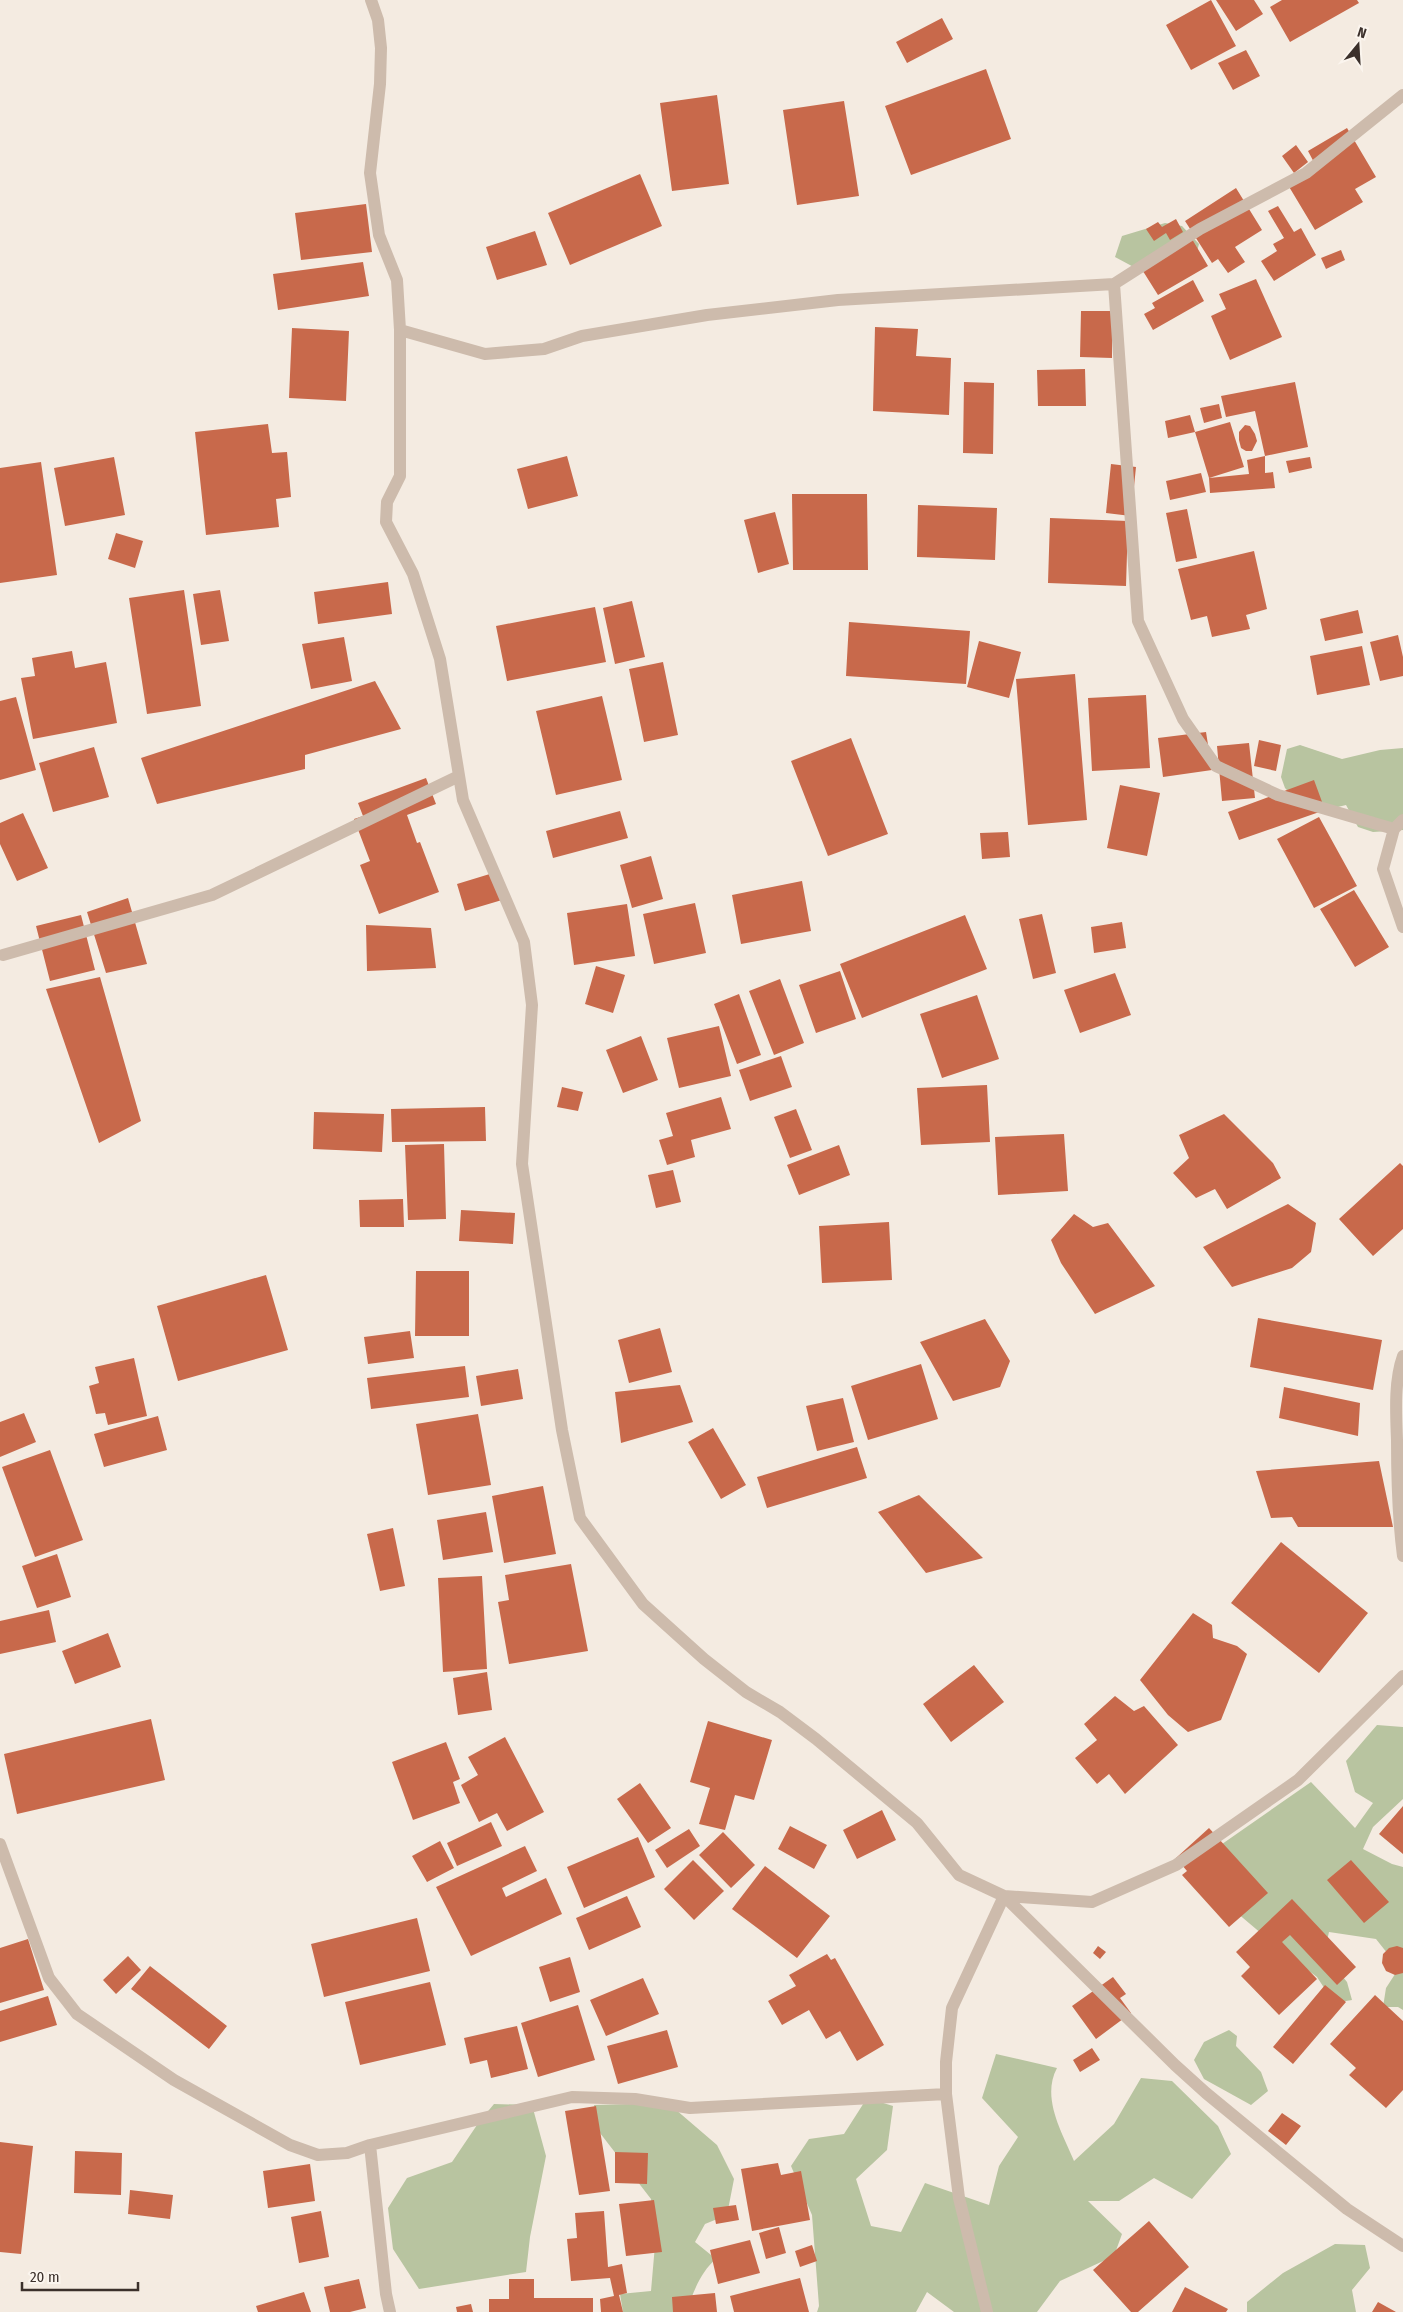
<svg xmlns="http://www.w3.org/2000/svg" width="1403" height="2312" font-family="'Fira Sans Condensed',sans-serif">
<rect width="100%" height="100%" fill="#f4ebe1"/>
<path fill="#b8c4a0" d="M1165,223L1182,226L1199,244L1194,263L1156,279L1115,257L1122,236Z
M1300,745L1342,759L1380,750L1403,748V830L1373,832L1358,827L1346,805L1309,814L1285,788L1281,777L1287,749Z
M1377,1725L1403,1727V1799L1373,1827L1363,1849L1392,1864L1403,1867V2010L1398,2007H1383L1386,1988L1399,1968L1376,1939L1329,1932L1324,1954L1347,1982L1352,2000L1334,2003L1317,1977L1276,1946L1230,1907L1202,1858L1311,1782L1355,1828L1373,1803L1355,1792L1346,1761Z
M1229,2030L1237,2036L1236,2046L1261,2072L1268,2091L1251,2105L1204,2079L1194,2060L1204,2042Z
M996,2054L1057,2068C1041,2098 1062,2132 1074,2161L1114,2124L1141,2078L1172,2081L1218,2126L1231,2154L1192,2199L1154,2178L1119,2201H1088L1122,2234L1114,2256L1060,2281L1037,2312H954L927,2292L916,2312H817L819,2306L812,2215L791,2166L809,2139L844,2134L867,2098L893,2106L887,2150L856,2179L871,2226L901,2232L925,2183L989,2205L999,2166L1018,2137L982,2098Z
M668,2103L717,2145L734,2179L727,2215L705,2224L695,2242L716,2259C701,2271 692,2294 687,2312H623L620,2294L651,2291L655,2245L651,2199L600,2133L594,2105Z
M494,2104L532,2105L546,2156L530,2237L526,2272L419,2289L393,2249L388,2208L407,2178L452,2162L479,2122Z
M1335,2244L1365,2245L1370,2268L1352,2290L1356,2312H1247V2302L1283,2273Z"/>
<path fill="#c8694b" d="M1211,0L1236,46L1191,70L1166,25Z
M1216,0H1254L1263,14L1236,31Z
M1282,0H1357L1359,3L1290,42L1270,7Z
M942,18L953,39L907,63L896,42Z
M1246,50L1260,76L1233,90L1218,63Z
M986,69L1011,139L911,175L885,106Z
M717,95L729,184L672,191L660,103Z
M844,101L859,196L797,205L783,110Z
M1347,128L1376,177L1355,189L1363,202L1315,230L1288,185L1317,168L1308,151Z
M1296,145L1308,162L1294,173L1282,156Z
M640,174L662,226L570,265L548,213Z
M1236,188L1262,230L1235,247L1245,262L1228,273L1218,259L1212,263L1185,221Z
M366,204L372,252L301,260L295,213Z
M1278,206L1294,232L1301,228L1316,255L1274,281L1261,261L1277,251L1273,244L1284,238L1268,211Z
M1176,219L1183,232L1170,240L1166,233L1154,241L1146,229L1158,222L1162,227Z
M535,231L547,265L497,280L486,247Z
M1192,239L1208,266L1158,295L1141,268Z
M1341,250L1345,260L1326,269L1321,258Z
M363,262L369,296L278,310L273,274Z
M1256,279L1282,337L1230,360L1211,316L1226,309L1219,294Z
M1193,280L1204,301L1153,330L1144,314L1155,308L1152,303Z
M1081,311H1112V358L1080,357Z
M875,327L918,329L916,356L951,358L949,415L873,411Z
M292,328L349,331L346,401L289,398Z
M1085,369L1086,406H1038L1037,370Z
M964,382L994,383L993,454L963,453Z
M1295,382L1308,447L1265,456L1255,411L1226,417L1221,396Z
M1219,404L1222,418L1204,423L1200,408Z
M1190,415L1195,432L1168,438L1165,421Z
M1230,422L1244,467L1209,478L1195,432Z
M268,424L272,453L287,452L291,497L276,499L279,527L206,535L195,432Z
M1245,425L1250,426L1255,434L1257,441L1252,451H1246L1241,448L1239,440V432Z
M567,456L578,496L528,509L517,469Z
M1265,456V473L1273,472L1275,488L1210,493L1209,478L1249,474L1247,460Z
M114,457L125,515L65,526L54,468Z
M1310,457L1312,468L1289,473L1286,461Z
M41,462L57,575L0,583V468Z
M1111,464L1136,467L1131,516L1106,513Z
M1201,473L1206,492L1170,500L1166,481Z
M792,494H867L868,570H793Z
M918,505L997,508L995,560L917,557Z
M1187,509L1197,558L1176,562L1166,513Z
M775,512L789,564L758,573L744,520Z
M1050,518L1128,521L1126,586L1048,583Z
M116,533L143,541L135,568L108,559Z
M1254,551L1267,609L1246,615L1250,629L1212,637L1207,616L1191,620L1178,569Z
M388,582L392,614L318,624L314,592Z
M184,590L201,706L147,714L129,598Z
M220,590L229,641L201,645L193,594Z
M632,601L645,657L615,664L603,608Z
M595,607L606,662L507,681L496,626Z
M1358,610L1363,633L1325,641L1320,619Z
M849,622L970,631L966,684L846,676Z
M1398,635L1403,657V676L1380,681L1370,642Z
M344,637L352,681L311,689L302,644Z
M979,641L1021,652L1009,698L967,687Z
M1362,646L1370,685L1317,695L1310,656Z
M72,651L75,668L106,662L117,723L33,739L21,678L35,676L32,658Z
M663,662L678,735L644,742L629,669Z
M1075,674L1087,820L1028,825L1016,679Z
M375,681L401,729L305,755V769L157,804L141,758Z
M1146,695L1150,768L1092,771L1088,698Z
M602,696L622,780L556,795L536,711Z
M16,697L36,770L0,780V701Z
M1206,732L1212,770L1163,777L1158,738Z
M851,738L888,834L828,856L791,761Z
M1259,740L1281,745L1276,771L1254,766Z
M1249,743L1255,798L1222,801L1217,746Z
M94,747L109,797L53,812L39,763Z
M426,778L436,804L407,815L417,843L420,842L439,892L379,914L360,865L370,861L354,819L363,816L358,803Z
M1314,780L1325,810L1239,840L1228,812Z
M1120,785L1160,793L1147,856L1107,848Z
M620,811L628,838L553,858L546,831Z
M23,813L48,868L17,881L0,844V823Z
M1319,817L1357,886L1314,908L1277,839Z
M1008,832L1010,857L982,859L980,833Z
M651,856L663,899L632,908L620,865Z
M493,873L502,900L465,911L457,884Z
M802,881L811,931L741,944L732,895Z
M1354,890L1389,947L1355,967L1320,909Z
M128,898L147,964L106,973L87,912Z
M695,903L706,953L654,964L643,914Z
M627,904L635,956L574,965L567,913Z
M1042,914L1056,973L1033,979L1019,919Z
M81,915L95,970L50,981L36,926Z
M965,915L987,969L862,1018L840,964Z
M1122,922L1126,948L1094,953L1091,927Z
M366,925L431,928L436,968L367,971Z
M596,966L625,975L613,1013L585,1004Z
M840,971L856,1019L816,1033L799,985Z
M1115,973L1131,1015L1080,1033L1064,990Z
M100,977L141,1121L99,1143L46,989Z
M780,979L804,1043L774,1055L749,991Z
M739,994L761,1055L737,1064L714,1004Z
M977,995L999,1059L942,1078L920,1014Z
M719,1026L731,1076L679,1088L667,1038Z
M641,1036L658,1080L623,1093L606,1050Z
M781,1056L792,1087L750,1101L739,1070Z
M987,1085L990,1142L921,1145L917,1088Z
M562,1087L583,1092L578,1111L557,1107Z
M721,1097L731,1129L691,1140L695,1157L667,1165L659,1140L673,1136L666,1113Z
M485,1107L486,1141L392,1142L391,1109Z
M796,1109L812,1150L790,1158L774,1117Z
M314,1112L384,1114L382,1152L313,1149Z
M1224,1114L1273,1163L1281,1178L1227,1209L1215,1189L1196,1198L1173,1173L1189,1158L1179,1135Z
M1064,1134L1068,1191L998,1195L995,1137Z
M444,1144L446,1219L408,1220L405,1145Z
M839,1145L850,1175L799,1195L787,1165Z
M1400,1163L1403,1166V1229L1373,1256L1339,1219Z
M673,1170L681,1202L656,1208L648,1175Z
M403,1199L404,1227H360L359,1200Z
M1288,1204L1316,1223L1311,1252L1292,1268L1232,1287L1203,1247Z
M461,1210L515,1213L513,1244L459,1241Z
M1074,1214L1093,1227L1108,1223L1155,1286L1095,1314L1061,1263L1051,1240Z
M889,1222L892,1280L822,1283L819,1226Z
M416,1271H469V1336H415Z
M266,1275L288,1350L178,1381L157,1306Z
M1258,1318L1382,1340L1373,1390L1250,1367Z
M985,1319L1010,1361L1000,1387L953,1401L920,1342Z
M660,1328L672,1372L629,1383L618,1340Z
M410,1331L414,1358L368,1364L364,1337Z
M134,1358L147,1416L108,1425L105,1413L96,1414L89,1386L99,1383L95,1367Z
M921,1364L938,1419L868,1440L851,1386Z
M465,1366L469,1397L371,1409L367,1378Z
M518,1369L523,1399L481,1406L476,1376Z
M680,1385L693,1422L621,1443L615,1392Z
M1284,1387L1360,1403L1358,1436L1279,1418Z
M843,1398L854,1442L817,1451L806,1406Z
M24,1413L36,1442L0,1457V1422Z
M478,1414L491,1485L428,1495L416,1424Z
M158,1416L167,1450L104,1467L94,1434Z
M713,1428L746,1485L721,1499L688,1442Z
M857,1447L867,1478L767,1508L757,1477Z
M50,1450L83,1540L35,1557L2,1467Z
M1379,1461L1393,1527H1298L1292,1517L1271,1518L1256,1471Z
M543,1486L556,1554L504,1563L492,1496Z
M919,1495L983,1558L926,1573L878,1512Z
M486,1512L493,1552L443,1560L437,1520Z
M393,1528L405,1586L380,1591L367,1534Z
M1281,1542L1368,1613L1319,1673L1231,1603Z
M57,1554L71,1597L37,1608L22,1566Z
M571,1564L588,1651L509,1664L498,1602L509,1600L505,1575Z
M482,1576L487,1669L443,1672L438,1578Z
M49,1610L56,1642L0,1654V1621Z
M1193,1613L1212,1625L1213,1638L1237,1646L1247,1654L1221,1720L1188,1732L1168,1715L1140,1680Z
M108,1633L121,1667L75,1684L62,1651Z
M974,1665L1004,1702L951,1742L923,1704Z
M487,1672L492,1710L458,1715L453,1678Z
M1115,1696L1134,1711L1144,1706L1178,1745L1125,1794L1109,1774L1097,1784L1075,1758L1097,1740L1084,1724Z
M151,1719L165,1780L17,1814L4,1754Z
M708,1721L772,1740L754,1800L735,1795L725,1830L699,1824L710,1788L690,1782Z
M505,1737L544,1812L507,1831L497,1813L479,1822L461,1785L478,1775L468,1757Z
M446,1742L460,1779L453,1782L460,1803L413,1820L392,1762Z
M640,1783L671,1828L648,1843L617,1799Z
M1403,1806V1854L1379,1834Z
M882,1810L896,1840L857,1859L843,1830Z
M491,1822L502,1846L457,1866L447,1843Z
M790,1826L827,1845L814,1869L778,1849Z
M1209,1828L1268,1893L1229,1927L1182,1875L1187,1871L1176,1858Z
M689,1829L700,1846L667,1868L655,1850Z
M723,1832L755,1865L731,1888L699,1855Z
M638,1837L655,1877L584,1908L567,1867Z
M440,1841L454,1868L427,1882L412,1856Z
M525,1846L537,1871L502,1888L506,1897L546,1878L562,1914L471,1956L436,1887Z
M693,1860L724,1891L694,1920L664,1889Z
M1351,1860L1389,1902L1364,1923L1327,1880Z
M765,1866L830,1916L797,1958L732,1909Z
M627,1896L641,1927L589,1950L576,1918Z
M1292,1899L1356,1967L1337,1985L1290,1935L1282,1942L1317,1979L1279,2015L1241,1976L1250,1967L1236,1952Z
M417,1918L430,1971L324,1997L311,1944Z
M28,1939L44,1990L0,2003V1948Z
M1098,1946L1106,1952L1100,1959L1093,1953Z
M1397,1946L1403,1948V1973L1395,1975L1386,1971L1382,1963L1383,1954L1389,1948Z
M827,1954L831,1960L835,1958L884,2045L857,2061L840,2031L826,2039L809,2010L782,2025L768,2001L796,1986L789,1975Z
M128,1956L141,1970L116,1994L103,1980Z
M570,1957L580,1992L550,2002L539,1967Z
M150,1966L227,2026L209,2049L131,1989Z
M1113,1977L1126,1994L1120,1998L1131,2013L1096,2039L1072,2006Z
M643,1978L659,2014L606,2036L590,2000Z
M430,1982L446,2045L360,2065L345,2002Z
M1325,1985L1346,2002L1293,2064L1273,2047Z
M1375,1995L1403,2021V2090L1386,2108L1349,2075L1356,2068L1330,2044Z
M48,1996L57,2025L0,2042V2011Z
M578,2005L595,2060L538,2077L521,2023Z
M517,2026L528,2069L491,2078L487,2060L470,2064L464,2038Z
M667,2030L678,2067L618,2084L607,2046Z
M1092,2048L1100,2060L1080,2072L1073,2060Z
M596,2106L610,2191L579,2195L565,2111Z
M1282,2113L1301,2126L1286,2145L1268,2131Z
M0,2142L33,2146L21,2254L0,2252Z
M75,2151L122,2153L121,2195L74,2193Z
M615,2152L648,2153L647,2184L615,2183Z
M778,2163L781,2175L801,2171L810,2220L752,2231L741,2169Z
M310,2164L315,2201L268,2208L263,2171Z
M130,2190L173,2195L170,2219L128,2214Z
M654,2200L662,2252L626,2256L619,2204Z
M736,2205L739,2220L716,2224L713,2208Z
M321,2211L329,2257L299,2263L291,2217Z
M604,2211L608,2267L622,2264L627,2293L619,2295L623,2312H601L600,2299L614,2296L610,2278L571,2281L567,2239L577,2238L575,2213Z
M1149,2221L1189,2267L1138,2312H1131L1093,2270Z
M779,2227L786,2253L766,2259L759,2233Z
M750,2240L760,2273L718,2284L710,2250Z
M812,2245L817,2261L800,2267L795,2251Z
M800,2278L809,2312H734L730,2296Z
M359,2279L366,2308L350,2312H330L324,2287Z
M509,2279H534V2298H593V2312H489V2299H509Z
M1185,2287L1228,2309L1226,2312H1172Z
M304,2292L311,2312H258L256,2306Z
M715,2293L717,2312H673L672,2297Z
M1378,2302L1396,2312H1372Z
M471,2304L473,2312H457L456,2307Z"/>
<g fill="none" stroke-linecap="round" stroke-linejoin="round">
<path stroke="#cdbbac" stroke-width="12" d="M371,0L378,20L381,48L380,84L370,173L379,235L397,280L400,330V476L387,502L386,522L413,574L440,659L463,800L524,942L532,1005L522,1164L562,1430L580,1518L643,1604L704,1659L746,1692L780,1712L816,1739L917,1823L959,1875L1004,1896L1175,2065L1206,2093L1347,2209L1403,2246
M1114,284L1138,621L1183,719L1216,766L1278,795L1394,829L1383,869L1403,927
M400,330L485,354L544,349L582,336L707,315L838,300L1114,284L1200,229L1306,173L1403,95
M1394,829L1403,820
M3,955L212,895L459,776
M1403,1356C1394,1381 1396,1413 1397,1440C1397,1478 1398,1518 1403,1556
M0,1844L49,1978L77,2014L174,2080L290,2145L318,2155L347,2153L370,2145L572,2097L635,2099L690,2108L946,2094
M370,2145L386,2294L390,2312
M987,2312L959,2198L946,2094V2062L952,2008L1004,1896L1092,1902L1176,1865L1298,1780L1403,1676"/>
</g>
<g transform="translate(1358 45) rotate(18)" stroke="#fbf5ee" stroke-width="4" paint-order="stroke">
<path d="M0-4L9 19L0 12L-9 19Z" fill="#3b302b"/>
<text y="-8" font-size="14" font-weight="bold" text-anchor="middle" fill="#3b302b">N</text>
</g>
<path d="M22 2282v8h116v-8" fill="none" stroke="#3b302b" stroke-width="2.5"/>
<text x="30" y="2282" font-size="15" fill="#3b302b" stroke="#fbf5ee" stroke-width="4" paint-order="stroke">20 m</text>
</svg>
